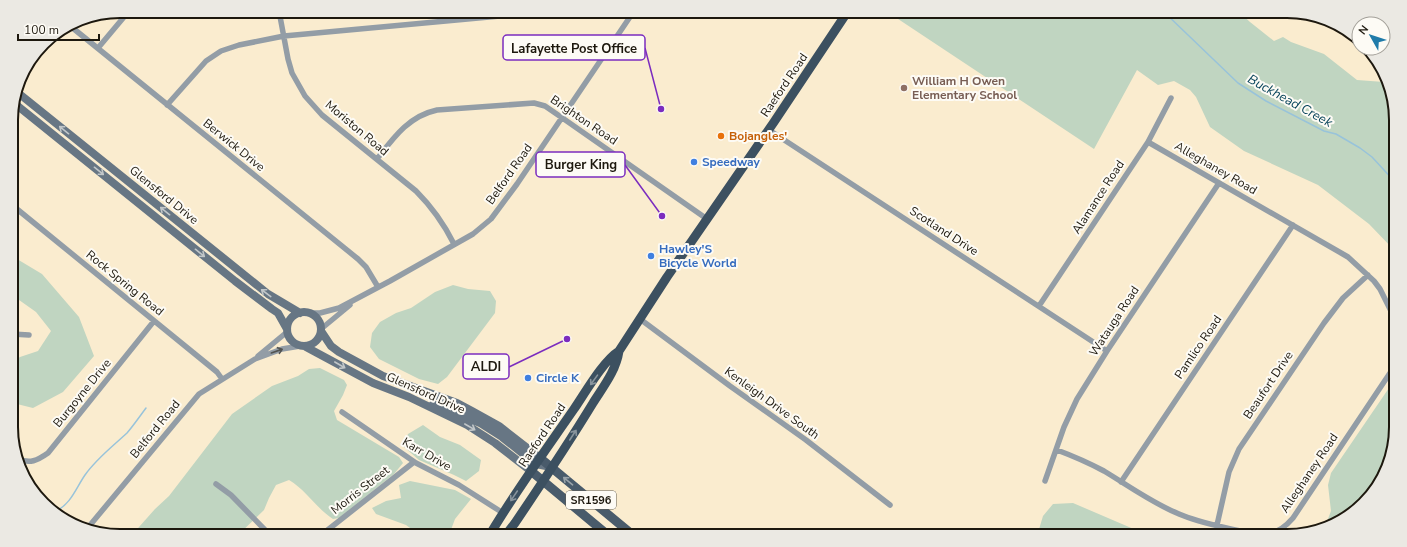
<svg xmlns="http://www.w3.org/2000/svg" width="1407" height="547" font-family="'Nunito Sans',sans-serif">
<rect width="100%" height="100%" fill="#faeccf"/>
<path fill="#c0d5c1" d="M886,11H1238L1250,22L1274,41L1283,37L1291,42L1324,54L1357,80L1384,82L1395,106V251L1369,224L1318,185L1244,151L1210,127L1196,97L1190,90L1174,81L1158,85L1137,70L1094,149Z
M12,256L42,274L79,317L94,356L63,392L33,408L13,403V361L20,357L38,351L51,331L36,312L12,295Z
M453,285L468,289L490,291L496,301L495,313L447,377L438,384L419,379L379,359L370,347L372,333L380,322L396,313L411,308L435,292Z
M320,368L344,380L347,385L343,395L334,411L337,420L399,457L403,463L394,474L339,518L333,519C316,508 306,490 289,480L276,485L269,498L264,510L237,536H131L155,509L169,496L232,414L272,386L298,376L309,369Z
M1396,383V427L1390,462L1353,514L1326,524L1331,511L1328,485L1331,473L1391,385Z
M423,425L440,437L460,445L481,460L479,471L466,481L454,475L419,460L403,446L408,434Z
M410,481L455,490L471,499L455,519L449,535L421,536L406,525L376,514L372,508L386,501L401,498L399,485Z
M1073,503L1150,536H1037L1043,516L1053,504Z"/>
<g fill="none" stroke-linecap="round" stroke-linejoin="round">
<path stroke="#98c3da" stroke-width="1.5" d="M1163,11L1238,83L1266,101L1324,131L1336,134L1360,148L1372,157L1395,182
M56,511C71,504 76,488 85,475C96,459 113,446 127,433C134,425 140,416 146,408"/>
<path stroke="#939da6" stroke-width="5.5" d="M279,11L288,59L292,73L305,96L322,115L416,191C432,207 444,224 454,244
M69,25L358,259L366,267L378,287
M98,48L129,11
M167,105L206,61L221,51L239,45L284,36L500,16L515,11
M769,130L1107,351
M1148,142L1348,257L1374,281L1380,289L1396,321
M377,159C394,137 409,116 437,110L534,103L545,106L561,117L707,219
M12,205L217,372L222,379
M1039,306L1148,142L1171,98
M310,313H320L339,308L390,281L473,234L491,219L517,184L634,11
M640,319L730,386L806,440L890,505
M321,329L350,305
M12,334L29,335
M258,356L287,332
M342,412L416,463L459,485L503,513
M1057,450C1073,456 1089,463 1104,471C1129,486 1152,503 1179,514C1195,521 1256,537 1271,533C1280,531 1287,525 1293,518L1396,364
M18,458C29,465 38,460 48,453L154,321
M1045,481L1064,427L1077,399L1107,351L1219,183
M1121,482L1293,225
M216,484L231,495L271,536
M1217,525L1229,472L1239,449L1324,323L1343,298L1368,275
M86,530L199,394L255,359L282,349L300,346
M320,536L414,462"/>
<path stroke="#677684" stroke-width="8" d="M17,92L268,294L300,313
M14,103L235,281L272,309L278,313L287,329
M287 329a17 17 0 1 1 34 0a17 17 0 1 1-34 0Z
M321,331L331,346L339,352L383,376L457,403L472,411L499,426L540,458
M306,347L373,383L409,397L467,425L495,443L531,471
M433,404L446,408L480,423L502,437L536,464L551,467"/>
<path stroke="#495b6b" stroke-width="9" d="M540,458L634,536
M531,471L609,536"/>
<path stroke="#3c5060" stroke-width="9" d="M489,536C515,492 545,451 574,409C585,393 603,361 619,351
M505,536L515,523C542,483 568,444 593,403C603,387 616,371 619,351L667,277L774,122L848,11"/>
</g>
<defs><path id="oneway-shaft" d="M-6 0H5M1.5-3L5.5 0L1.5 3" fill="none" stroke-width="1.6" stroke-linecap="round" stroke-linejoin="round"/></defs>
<g stroke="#c1c6c8">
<use href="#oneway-shaft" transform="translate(64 130) rotate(-141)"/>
<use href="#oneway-shaft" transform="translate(99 171) rotate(39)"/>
<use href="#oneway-shaft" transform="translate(165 211) rotate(-141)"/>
<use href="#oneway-shaft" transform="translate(200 253) rotate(39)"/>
<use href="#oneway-shaft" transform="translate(266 293) rotate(-143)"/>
<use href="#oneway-shaft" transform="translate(340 365) rotate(30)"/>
<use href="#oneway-shaft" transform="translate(470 427) rotate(30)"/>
</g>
<use stroke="#525452" href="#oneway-shaft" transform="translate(277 351) rotate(-19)"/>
<g stroke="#89949c">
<use href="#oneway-shaft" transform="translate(594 380) rotate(126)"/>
<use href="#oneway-shaft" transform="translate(573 435) rotate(-57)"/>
<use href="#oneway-shaft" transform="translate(514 496) rotate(124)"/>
</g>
<use stroke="#9aa3a9" href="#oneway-shaft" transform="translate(568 481) rotate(-140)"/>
<circle fill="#8d6e63" stroke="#fdfbf5" stroke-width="1.5" cx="904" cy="88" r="4"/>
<circle fill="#e8710a" stroke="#fdfbf5" stroke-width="1.5" cx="721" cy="136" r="4"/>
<g fill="#3f7fe0" stroke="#fdfbf5" stroke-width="1.5">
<circle cx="694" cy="162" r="4"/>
<circle cx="651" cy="256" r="4"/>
<circle cx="528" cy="378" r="4"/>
</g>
<g text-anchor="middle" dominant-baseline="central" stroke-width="4" stroke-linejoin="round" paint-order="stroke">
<rect fill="#fdfbf5" stroke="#605c53" stroke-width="1" x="566" y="491" width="50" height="18" rx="3"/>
<g font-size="11" font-weight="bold" fill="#1d180e">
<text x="591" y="500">SR1596</text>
</g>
<g font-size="12" font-weight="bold" fill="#785e54" stroke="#fdfbf5" text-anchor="start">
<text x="912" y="81">William H Owen<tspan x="912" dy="14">Elementary School</tspan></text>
</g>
<g font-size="12" fill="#1d180e" stroke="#fdfbf5">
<text transform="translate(784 85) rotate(-56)">Raeford Road</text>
<text transform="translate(584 120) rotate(34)">Brighton Road</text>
<text transform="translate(357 128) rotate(40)">Moriston Road</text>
<text transform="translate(234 145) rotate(39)">Berwick Drive</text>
<text transform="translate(1216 168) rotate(30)">Alleghaney Road</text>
<text transform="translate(509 174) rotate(-55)">Belford Road</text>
<text transform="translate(164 195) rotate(39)">Glensford Drive</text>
<text transform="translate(1098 197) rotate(-57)">Alamance Road</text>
<text transform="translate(944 231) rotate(33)">Scotland Drive</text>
<text transform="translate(125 283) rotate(39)">Rock Spring Road</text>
<text transform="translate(1114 321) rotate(-57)">Watauga Road</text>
<text transform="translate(1198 347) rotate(-56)">Pamlico Road</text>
<text transform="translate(1268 385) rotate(-56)">Beaufort Drive</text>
<text transform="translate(82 393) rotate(-51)">Burgoyne Drive</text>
<text transform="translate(426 393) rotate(24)">Glensford Drive</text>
<text transform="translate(772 403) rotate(36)">Kenleigh Drive South</text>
<text transform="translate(155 429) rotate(-51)">Belford Road</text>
<text transform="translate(542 435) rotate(-56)">Raeford Road</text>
<text transform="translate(427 454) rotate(30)">Karr Drive</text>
<text transform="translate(1309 473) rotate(-56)">Alleghaney Road</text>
<text transform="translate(360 490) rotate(-38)">Morris Street</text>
</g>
<g font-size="12" font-weight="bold" fill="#c56008" stroke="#fdfbf5" text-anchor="start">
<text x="729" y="136">Bojangles'</text>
</g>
<g font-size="12" font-weight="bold" fill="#366cbe" stroke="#fdfbf5" text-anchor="start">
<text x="702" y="162">Speedway</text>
<text x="659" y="249">Hawley'S<tspan x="659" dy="14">Bicycle World</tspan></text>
<text x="536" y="378">Circle K</text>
</g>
<g font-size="13" font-style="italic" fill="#013f57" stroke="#fdfbf5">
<text transform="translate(1290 101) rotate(29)">Buckhead Creek</text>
</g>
</g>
<path d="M0 0H1407V547H0ZM120 18H1287A102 102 0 0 1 1389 120V427A102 102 0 0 1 1287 529H120A102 102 0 0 1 18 427V120A102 102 0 0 1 120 18Z" fill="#ebe9e3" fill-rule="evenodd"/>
<path fill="none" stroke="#1d180e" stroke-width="2" d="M120 18H1287A102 102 0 0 1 1389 120V427A102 102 0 0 1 1287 529H120A102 102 0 0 1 18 427V120A102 102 0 0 1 120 18Z"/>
<path fill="none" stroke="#7b2cbf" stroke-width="1.5" d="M661 109L645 48M662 216L625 165M567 339L509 367"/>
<g fill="#7b2cbf" stroke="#fdfbf5" stroke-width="1.5">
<circle cx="661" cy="109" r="4"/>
<circle cx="662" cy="216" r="4"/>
<circle cx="567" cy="339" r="4"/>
</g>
<g fill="#fdfbf5" stroke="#7b2cbf" stroke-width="1.5">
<rect x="503" y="35" width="142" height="25" rx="4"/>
<rect x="536" y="152" width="89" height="25" rx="4"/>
<rect x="463" y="354" width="46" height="25" rx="4"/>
</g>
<g font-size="13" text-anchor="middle" font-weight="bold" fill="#1d180e">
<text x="574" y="53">Lafayette Post Office</text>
<text x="581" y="169">Burger King</text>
<text x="486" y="371">ALDI</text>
</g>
<g transform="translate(1371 36) rotate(309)"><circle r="19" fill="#fdfbf5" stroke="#a3a099"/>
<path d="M0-3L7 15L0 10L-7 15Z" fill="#207ba9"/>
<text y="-6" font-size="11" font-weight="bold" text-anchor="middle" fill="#1d180e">N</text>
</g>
<path d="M18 34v6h81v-6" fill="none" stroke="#1d180e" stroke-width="2"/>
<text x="24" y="34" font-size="12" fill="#1d180e" stroke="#fdfbf5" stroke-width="3" paint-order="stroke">100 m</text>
</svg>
